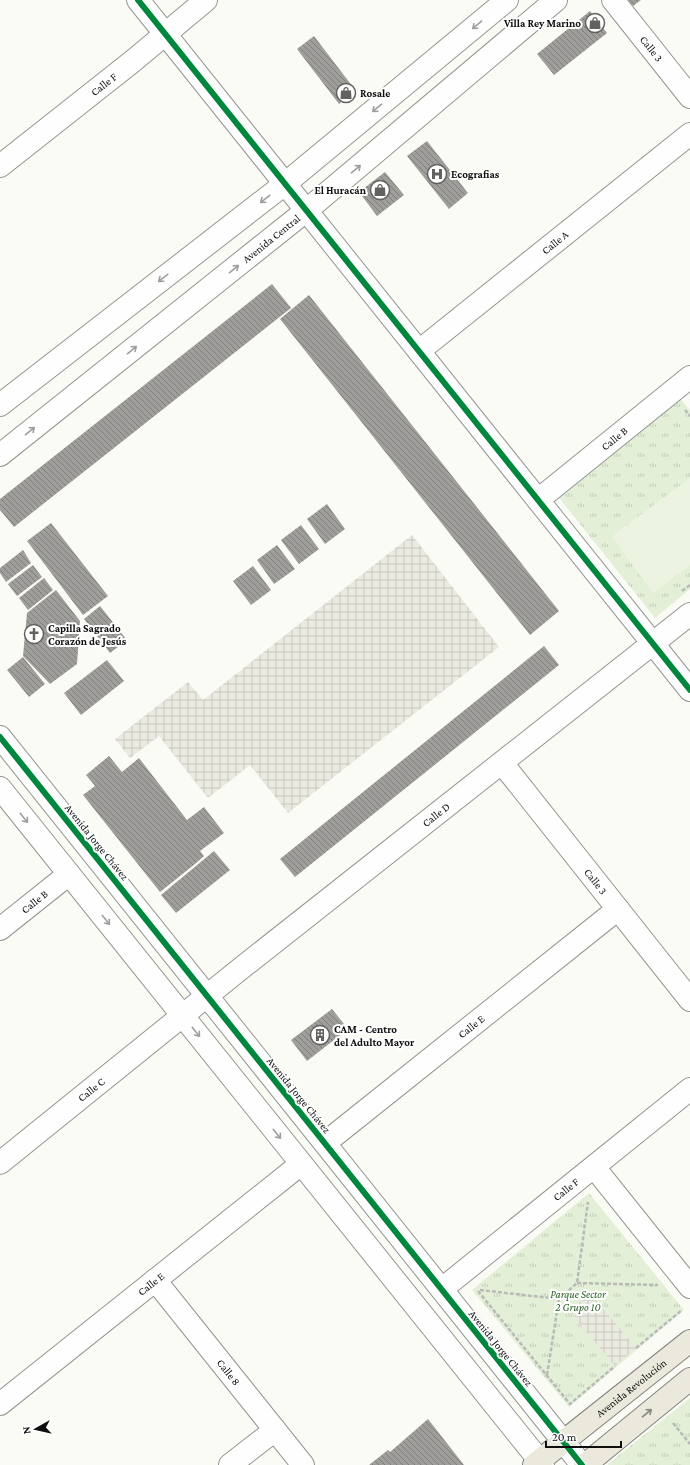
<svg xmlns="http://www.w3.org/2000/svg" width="690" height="1465" font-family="'Crimson Pro',serif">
<defs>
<pattern id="park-tufts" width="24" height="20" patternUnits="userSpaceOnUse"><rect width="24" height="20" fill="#e3f0d7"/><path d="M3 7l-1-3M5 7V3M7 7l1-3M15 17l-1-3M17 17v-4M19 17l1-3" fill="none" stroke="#c2cdb7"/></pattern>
<pattern id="plaza-grid" width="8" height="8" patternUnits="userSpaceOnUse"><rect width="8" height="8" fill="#ebeae1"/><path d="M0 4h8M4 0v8" fill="none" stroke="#c8c8c0"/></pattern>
<pattern id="building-back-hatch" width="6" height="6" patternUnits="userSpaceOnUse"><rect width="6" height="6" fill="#9f9e9b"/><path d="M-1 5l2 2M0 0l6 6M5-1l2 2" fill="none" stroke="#807f7d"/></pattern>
</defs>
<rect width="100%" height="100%" fill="#fbfbf6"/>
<path fill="url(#park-tufts)" d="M677,395L690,410V589L655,618L556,494Z
M589,1193L684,1310L569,1407L472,1290Z
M690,1398V1465H609L608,1464Z"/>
<path fill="#ecf4e1" d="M690,478V565L653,593L612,536Z"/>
<path fill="url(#plaza-grid)" d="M412,535L499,647L288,813L250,765L208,798L159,736L130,758L115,739L188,682L203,700Z
M590,1293L636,1348L615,1366L569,1311Z"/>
<path fill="url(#building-back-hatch)" d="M628,0H641L633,6Z
M590,11L607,33L554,75L537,54Z
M314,36L356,91L339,104L297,49Z
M427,141L468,193L449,209L407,156Z
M385,172L404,195L377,216L359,192Z
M272,284L291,308L14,527L0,510V499Z
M309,295L559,611L530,635L280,319Z
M327,504L345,529L325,544L307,519Z
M51,523L108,596L83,615L27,541Z
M301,525L319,549L299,564L281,540Z
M277,545L295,569L274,584L257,560Z
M23,550L31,563L6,582L0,573V568Z
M33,565L42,577L17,596L8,584Z
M253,566L271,590L251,605L233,581Z
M44,578L53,590L28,610L19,598Z
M56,590L80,621L77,664L50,684L23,656L27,613Z
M100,606L127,640L110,653L84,619Z
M544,646L559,665L295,877L280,859Z
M23,657L45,684L29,697L7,670Z
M107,660L124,681L81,715L64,693Z
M109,756L122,772L139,758L187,820L204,807L224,833L200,851L204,856L195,864L160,892L83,795L95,786L86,775Z
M214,851L230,870L176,913L161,895Z
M332,1009L348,1029L307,1061L291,1040Z
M428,1419L464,1465H369L388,1450L390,1452Z"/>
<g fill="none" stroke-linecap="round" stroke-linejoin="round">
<g stroke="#959593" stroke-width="24">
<g id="minor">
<path d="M138,0L690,690"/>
<path id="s1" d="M613,0L690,97"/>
<path id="s2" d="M0,166L133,61L206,0"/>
<path id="s3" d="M419,351L690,134"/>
<path d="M0,405L286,183L507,0"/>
<path id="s4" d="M0,455L307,210L556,0"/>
<path id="s5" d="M538,500L690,377"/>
<path d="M0,737L582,1465"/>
<path id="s6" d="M502,763L690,1000"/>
<path d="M0,788L543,1465"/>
<path id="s7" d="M0,929L69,874"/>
<path id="s8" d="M325,1143L618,909"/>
<path id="s9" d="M0,1163L239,970L690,614"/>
<path d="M594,1167L690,1287"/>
<path id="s10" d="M155,1280L303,1465"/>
<path id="s11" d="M442,1289L690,1089"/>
<path id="s12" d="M0,1404L301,1164"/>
<path d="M230,1465L275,1430"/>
</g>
</g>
<g stroke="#838380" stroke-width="24">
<g id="major">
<path id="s13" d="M534,1465L690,1341"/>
<path d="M585,1465L690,1379"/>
</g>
</g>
<path stroke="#b9b9b8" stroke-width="2.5" stroke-dasharray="4 2" stroke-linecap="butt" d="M685,410L690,416
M682,591L690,585
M577,1283L658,1285
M480,1290L559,1299
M478,1291L570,1404L615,1366
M636,1348L682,1310
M547,1375L559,1299L577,1283L588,1202
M673,1423L690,1444"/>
<use href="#minor" stroke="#fefefe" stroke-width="22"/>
<use href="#major" stroke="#ebe9dc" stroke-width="22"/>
<g stroke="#fff" stroke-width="8">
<path id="cycleway" d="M138,0L690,690
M0,737L582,1465"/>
</g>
<use href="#cycleway" stroke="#00873e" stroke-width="6"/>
</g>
<defs><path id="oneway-shaft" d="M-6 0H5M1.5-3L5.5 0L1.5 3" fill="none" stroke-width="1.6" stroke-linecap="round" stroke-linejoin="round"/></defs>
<g stroke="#9e9e9e">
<use href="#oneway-shaft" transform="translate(477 25) rotate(140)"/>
<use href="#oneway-shaft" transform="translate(377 108) rotate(140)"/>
<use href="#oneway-shaft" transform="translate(356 169) rotate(-40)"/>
<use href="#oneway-shaft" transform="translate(265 199) rotate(142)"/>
<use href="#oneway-shaft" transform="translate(234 269) rotate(-39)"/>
<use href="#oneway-shaft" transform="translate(163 278) rotate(142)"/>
<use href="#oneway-shaft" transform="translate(132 350) rotate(-39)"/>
<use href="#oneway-shaft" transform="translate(30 431) rotate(-39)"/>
<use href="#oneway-shaft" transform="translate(24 818) rotate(51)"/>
<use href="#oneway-shaft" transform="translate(106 920) rotate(51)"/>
<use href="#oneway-shaft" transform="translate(196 1032) rotate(51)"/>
<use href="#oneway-shaft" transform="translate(277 1134) rotate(51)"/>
</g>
<use stroke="#888780" href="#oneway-shaft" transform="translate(647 1413) rotate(-40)"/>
<defs>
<g id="shop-ring" transform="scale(1)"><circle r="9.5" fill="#fff" stroke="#626260" stroke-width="1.5"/><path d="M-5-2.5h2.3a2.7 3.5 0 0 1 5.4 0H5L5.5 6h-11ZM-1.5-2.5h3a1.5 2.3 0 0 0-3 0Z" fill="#626260"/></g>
<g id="hospital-ring" transform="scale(1)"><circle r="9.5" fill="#fff" stroke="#626260" stroke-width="1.5"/><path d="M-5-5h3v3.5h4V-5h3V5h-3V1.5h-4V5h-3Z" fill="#626260"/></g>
<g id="church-ring" transform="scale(1)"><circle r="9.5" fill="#fff" stroke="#626260" stroke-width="1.5"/><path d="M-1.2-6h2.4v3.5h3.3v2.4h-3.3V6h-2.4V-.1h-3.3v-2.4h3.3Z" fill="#626260"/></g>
<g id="building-ring" transform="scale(1)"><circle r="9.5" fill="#fff" stroke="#626260" stroke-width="1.5"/><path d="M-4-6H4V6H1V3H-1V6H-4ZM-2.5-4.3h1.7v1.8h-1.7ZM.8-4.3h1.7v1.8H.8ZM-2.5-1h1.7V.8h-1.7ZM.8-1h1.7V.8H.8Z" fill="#626260"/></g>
</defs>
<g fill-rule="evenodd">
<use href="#shop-ring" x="595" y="23"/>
<use href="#shop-ring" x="346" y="93"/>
<use href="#hospital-ring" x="437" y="174"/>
<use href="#shop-ring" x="380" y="190"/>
<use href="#church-ring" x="34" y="634"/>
<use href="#building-ring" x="320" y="1035"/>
</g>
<g text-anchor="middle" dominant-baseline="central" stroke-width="4" stroke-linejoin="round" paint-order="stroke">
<g font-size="11" font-weight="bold" fill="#0f0f0f" stroke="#fff" text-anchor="start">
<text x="581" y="23" text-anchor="end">Villa Rey Marino</text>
<text x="360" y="93">Rosale</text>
<text x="451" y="174">Ecografias</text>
<text x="366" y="190" text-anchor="end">El Huracán</text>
<text x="48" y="628">Capilla Sagrado<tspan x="48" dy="13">Corazón de Jesús</tspan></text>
<text x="334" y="1029">CAM - Centro<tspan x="334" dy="13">del Adulto Mayor</tspan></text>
</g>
<g font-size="11" fill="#0f0f0f" stroke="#fff">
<text stroke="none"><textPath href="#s1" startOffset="62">Calle 3</textPath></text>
<text stroke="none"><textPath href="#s2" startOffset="132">Calle F</textPath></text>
<text stroke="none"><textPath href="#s4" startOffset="347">Avenida Central</textPath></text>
<text stroke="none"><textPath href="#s3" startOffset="174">Calle A</textPath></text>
<text stroke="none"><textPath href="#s5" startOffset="98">Calle B</textPath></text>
<text stroke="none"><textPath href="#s9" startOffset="558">Calle D</textPath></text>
<text transform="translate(97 842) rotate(51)">Avenida Jorge Chávez</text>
<text stroke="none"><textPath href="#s6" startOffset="151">Calle 3</textPath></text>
<text stroke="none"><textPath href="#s7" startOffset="44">Calle B</textPath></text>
<text stroke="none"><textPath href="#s8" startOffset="187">Calle E</textPath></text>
<text stroke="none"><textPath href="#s9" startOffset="117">Calle C</textPath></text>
<text transform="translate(299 1095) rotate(51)">Avenida Jorge Chávez</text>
<text stroke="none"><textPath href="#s11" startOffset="159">Calle F</textPath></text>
<text stroke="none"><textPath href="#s12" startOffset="193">Calle E</textPath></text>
<text transform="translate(501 1348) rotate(51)">Avenida Jorge Chávez</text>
<text stroke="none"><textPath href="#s10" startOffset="118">Calle 8</textPath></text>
<text stroke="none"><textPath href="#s13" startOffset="124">Avenida Revolución</textPath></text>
</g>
<g font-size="11" font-style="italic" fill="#2a6324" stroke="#fff">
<text x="578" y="1294">Parque Sector<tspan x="578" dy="13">2 Grupo 10</tspan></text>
</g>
</g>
<g transform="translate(36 1429) rotate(262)" stroke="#ffffff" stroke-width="3" paint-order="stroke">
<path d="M0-3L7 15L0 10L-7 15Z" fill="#0f0f0f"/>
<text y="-6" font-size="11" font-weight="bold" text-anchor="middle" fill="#0f0f0f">N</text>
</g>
<path d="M546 1441v6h75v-6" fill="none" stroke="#0f0f0f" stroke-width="2"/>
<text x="552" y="1441" font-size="12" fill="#0f0f0f" stroke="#ffffff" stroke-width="3" paint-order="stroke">20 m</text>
</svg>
